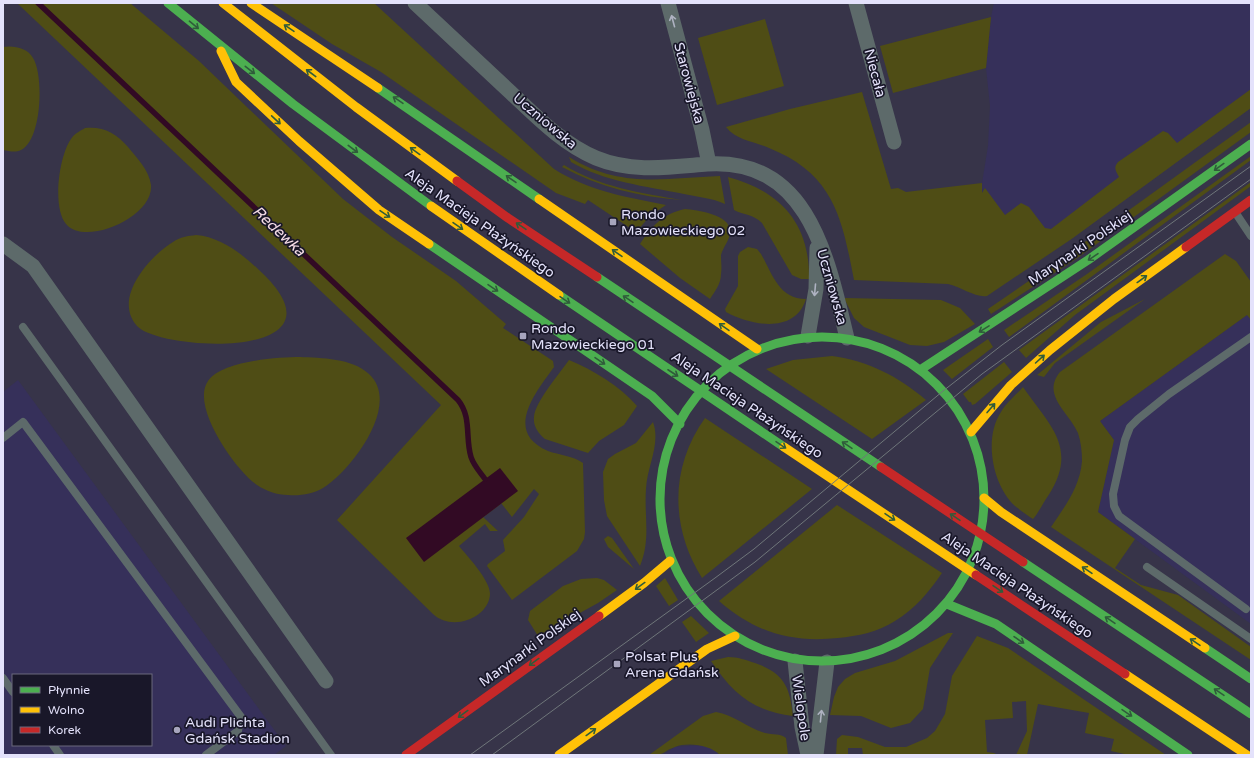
<svg xmlns="http://www.w3.org/2000/svg" width="1254" height="758" font-family="'Varela Round',sans-serif">
<rect width="100%" height="100%" fill="#373449"/>
<path fill="#36305a" fill-rule="evenodd" d="M994,3H1251V108L1073,238L984,219L982,183L988,146L990,106L986,68L991,17Z
M1251,312V624L1098,512L1114,440L1100,421Z
M18,380L286,746L274,755H3V392ZM13,675H151V745H13Z
M704,745L715,750L720,755H663L675,747Z"/>
<path fill="#4f4d15" d="M17,3H130L199,61L343,199L392,237L456,281L506,324L503,328L553,361L554,367C536,392 503,432 548,451C559,455 574,456 583,463L585,532L584,539L577,551L512,600L487,566L488,564L505,551L503,540L524,517L539,494L534,489L512,517L501,503L518,491L424,562L483,517L498,531H490L485,524L459,546C468,557 490,580 490,594C489,618 452,632 433,614L337,520L441,405Z
M271,3H374L554,169C589,191 626,197 666,205L651,215L636,232L588,200L585,204L556,193L381,72L332,44Z
M991,17L986,68L893,93L880,46Z
M765,19L784,86L717,105L698,38Z
M3,47C13,45 28,48 33,58C44,75 42,140 21,150C15,153 9,151 3,150Z
M1251,89V108L1073,238L987,296C976,298 961,287 948,284L854,280C842,218 834,174 769,148C754,141 737,141 726,127L790,109L862,92L891,189L898,188L906,192L982,183V193L985,188L1005,215L1021,203L1029,207L1045,228L1051,229L1119,177C1116,171 1113,168 1118,162L1163,131L1168,133L1177,143Z
M1251,122V132L1076,259L991,314L988,309L1071,252Z
M85,128C103,126 116,133 128,147C137,158 149,170 151,185C154,217 85,247 66,224C52,207 59,156 71,139C74,134 80,131 85,128Z
M1251,156V160L1009,337L1004,330L1087,274Z
M569,157C621,189 664,178 720,176L725,204C712,198 698,197 684,194C645,186 605,182 571,162Z
M564,165C600,187 641,193 682,200C640,197 599,187 562,167Z
M728,177C780,191 810,223 809,279H801L792,275L762,223C753,214 744,215 734,210Z
M1251,182V186L1075,315L1026,358L1019,350Z
M685,209C697,210 732,215 730,232C730,240 723,247 721,255C721,262 722,268 721,274C721,284 715,291 710,299L680,278L640,244C652,226 662,214 685,209Z
M196,235C220,237 241,253 258,269C359,361 161,352 137,326C112,298 150,256 173,242C180,237 188,236 196,235Z
M748,247L757,249L761,254C773,275 779,299 806,299C795,334 752,326 726,312L725,309L738,286V256L740,252Z
M1225,254L1236,261L1251,282V320L1247,315L1100,421L1114,440L1098,512L1135,539L1115,568L1141,585L1178,595L1251,647V660L1051,527C1065,506 1080,487 1082,461C1082,452 1081,442 1078,433C1069,412 1041,395 1060,372Z
M844,298L941,300L960,308L975,324L944,342L927,346L910,345L864,327L854,318Z
M1145,299L1055,363L1044,377L1037,375L1101,322Z
M988,339L993,347L952,379L943,370Z
M832,356C868,361 898,376 926,400L872,439L766,369L793,360Z
M300,357C321,358 352,358 369,374C402,404 351,471 323,488C313,494 300,496 288,495C277,495 266,491 257,485C236,471 190,406 208,381C222,361 277,357 300,357Z
M569,360C593,370 620,386 637,406L624,425L599,441L588,453L545,439C538,433 533,426 534,417C535,402 560,373 569,360Z
M1004,362L1012,372L975,404L972,405L971,402H969L963,394Z
M1023,387C1050,426 1079,448 1048,496C1043,503 1039,512 1033,519C1027,515 1021,511 1015,506C993,486 983,439 1001,412C1006,403 1016,395 1023,387Z
M705,418L812,489L702,578C670,527 670,467 705,418Z
M653,422C661,444 647,466 646,489C644,517 651,539 640,566L607,516L604,500L603,472L608,459L615,454L636,443Z
M837,505L942,573C929,592 915,609 895,621C878,632 858,636 838,638C790,643 755,632 719,601Z
M608,536L612,538L634,569L608,547L604,539Z
M597,578L604,580L617,590L598,603L538,636L528,620L530,611L563,586L581,579Z
M665,578L678,600L669,606L656,586Z
M691,616L709,633L696,642L682,622Z
M948,633H953L930,668L923,709L910,723L891,728L861,716L830,715L834,697L838,687L845,679L855,673L895,661Z
M977,636L1008,648L1166,755H1129L1111,751L1114,739L1085,733L1089,713L1038,704L1027,755H1016L1027,731L1026,701L1012,702L1013,718L985,720L987,752L994,753L998,755H863L862,748H848V755H836L837,739L842,735L858,737L885,747H906L927,738L935,731L945,714L952,676Z
M728,657C738,657 746,660 755,663C784,673 790,687 793,716C753,711 733,694 711,661Z
M716,712C734,715 748,728 765,733C773,735 780,733 786,738L788,755H720C710,745 688,742 675,747C661,752 667,755 649,755L703,716Z"/>
<path fill="#320a24" d="M500,468L518,491L424,562L406,538Z"/>
<g fill="none" stroke-linecap="round" stroke-linejoin="round">
<path stroke="#320a24" stroke-width="5.5" d="M38,3L458,400C472,417 465,438 471,457C474,466 480,472 485,479"/>
<path stroke="#5d6a6a" stroke-width="8" d="M1235,212L1251,236
M23,327L331,755
M3,438L23,422L241,717L238,731L206,755
M1147,567L1251,639
M1246,609L1119,516L1114,506L1113,494L1125,440L1130,427L1138,419L1169,394L1251,337
M3,678L13,692
M53,745L60,755"/>
<path stroke="#5d6a6a" stroke-width="15" d="M415,3C446,32 477,61 508,90C535,115 562,144 596,158C632,173 670,167 707,164C810,157 828,261 847,338
M668,3L702,130L709,164
M856,3L894,142
M3,244L33,266L326,681
M808,336L816,289L817,248
M795,661L802,727L808,755
M816,755L827,662"/>
<path stroke="#4caf50" stroke-width="9" d="M168,3L293,104L431,206
M378,88L539,199
M429,244L652,396L680,424
M597,277L881,467
M559,295L784,447
M660 499a162 162 0 1 1 324 0a162 162 0 1 1-324 0Z
M920,370L1088,260L1251,144
M1023,562L1251,714
M947,604L996,624L1188,755
M1205,648L1251,679"/>
<path stroke="#ffc107" stroke-width="9" d="M223,3L356,107L457,181
M251,3L378,88
M221,51L236,82L299,141L379,210L429,244
M539,199L757,349
M431,206L559,295
M971,432L1011,385L1050,350L1114,299L1186,247
M784,447L976,575
M984,498L1001,512L1205,648
M599,616L644,583L670,561
M1125,674L1247,755
M559,755L707,649L735,636"/>
<path stroke="#c62828" stroke-width="9" d="M457,181L508,218L597,277
M1186,247L1251,200
M881,467L1023,562
M976,575L1125,674
M406,755L599,616"/>
<path stroke="#6f767a" stroke-width="1" d="M470,755L715,578L754,549L943,391L1002,345L1251,166
M492,755L755,562L982,374L1251,179"/>
</g>
<defs><path id="oneway-shaft" d="M-6 0H5M1.5-3L5.5 0L1.5 3" fill="none" stroke-width="1.6" stroke-linecap="round" stroke-linejoin="round"/></defs>
<g stroke="#aeb2c1">
<use href="#oneway-shaft" transform="translate(673 21) rotate(-105)"/>
<use href="#oneway-shaft" transform="translate(815 290) rotate(95)"/>
<use href="#oneway-shaft" transform="translate(821 716) rotate(-84)"/>
</g>
<g stroke="#305b3b">
<use href="#oneway-shaft" transform="translate(194 25) rotate(40)"/>
<use href="#oneway-shaft" transform="translate(289 28) rotate(-146)"/>
<use href="#oneway-shaft" transform="translate(250 70) rotate(38)"/>
<use href="#oneway-shaft" transform="translate(311 73) rotate(-143)"/>
<use href="#oneway-shaft" transform="translate(398 100) rotate(-146)"/>
<use href="#oneway-shaft" transform="translate(276 120) rotate(43)"/>
<use href="#oneway-shaft" transform="translate(353 149) rotate(37)"/>
<use href="#oneway-shaft" transform="translate(415 151) rotate(-144)"/>
<use href="#oneway-shaft" transform="translate(1219 167) rotate(144)"/>
<use href="#oneway-shaft" transform="translate(511 179) rotate(-145)"/>
<use href="#oneway-shaft" transform="translate(385 214) rotate(34)"/>
<use href="#oneway-shaft" transform="translate(458 226) rotate(35)"/>
<use href="#oneway-shaft" transform="translate(521 226) rotate(-146)"/>
<use href="#oneway-shaft" transform="translate(617 253) rotate(-145)"/>
<use href="#oneway-shaft" transform="translate(1093 257) rotate(146)"/>
<use href="#oneway-shaft" transform="translate(1142 279) rotate(-36)"/>
<use href="#oneway-shaft" transform="translate(493 288) rotate(34)"/>
<use href="#oneway-shaft" transform="translate(628 299) rotate(-146)"/>
<use href="#oneway-shaft" transform="translate(565 300) rotate(34)"/>
<use href="#oneway-shaft" transform="translate(724 327) rotate(-145)"/>
<use href="#oneway-shaft" transform="translate(984 329) rotate(148)"/>
<use href="#oneway-shaft" transform="translate(1040 359) rotate(-42)"/>
<use href="#oneway-shaft" transform="translate(600 361) rotate(34)"/>
<use href="#oneway-shaft" transform="translate(673 373) rotate(33)"/>
<use href="#oneway-shaft" transform="translate(991 408) rotate(-49)"/>
<use href="#oneway-shaft" transform="translate(781 445) rotate(34)"/>
<use href="#oneway-shaft" transform="translate(847 445) rotate(-146)"/>
<use href="#oneway-shaft" transform="translate(890 517) rotate(34)"/>
<use href="#oneway-shaft" transform="translate(955 517) rotate(-146)"/>
<use href="#oneway-shaft" transform="translate(1087 570) rotate(-146)"/>
<use href="#oneway-shaft" transform="translate(640 586) rotate(144)"/>
<use href="#oneway-shaft" transform="translate(998 589) rotate(34)"/>
<use href="#oneway-shaft" transform="translate(1110 620) rotate(-146)"/>
<use href="#oneway-shaft" transform="translate(1019 640) rotate(34)"/>
<use href="#oneway-shaft" transform="translate(1195 642) rotate(-146)"/>
<use href="#oneway-shaft" transform="translate(534 662) rotate(144)"/>
<use href="#oneway-shaft" transform="translate(1219 692) rotate(-146)"/>
<use href="#oneway-shaft" transform="translate(1127 713) rotate(34)"/>
<use href="#oneway-shaft" transform="translate(463 714) rotate(144)"/>
<use href="#oneway-shaft" transform="translate(591 732) rotate(-36)"/>
</g>
<g fill="#a7a5bd" stroke="#191729" stroke-width="1.5">
<rect x="609" y="218" width="8" height="8" rx="2"/>
<rect x="519" y="332" width="8" height="8" rx="2"/>
<rect x="613" y="660" width="8" height="8" rx="2"/>
<circle cx="177" cy="730" r="4"/>
</g>
<g text-anchor="middle" dominant-baseline="central" stroke-width="3.5" stroke-linejoin="round" paint-order="stroke">
<g font-size="14" fill="#e4e2fb" stroke="#191729">
<text transform="translate(875 73) rotate(75)">Niecała</text>
<text transform="translate(689 83) rotate(75)">Starowiejska</text>
<text transform="translate(545 121) rotate(40)">Uczniowska</text>
<text transform="translate(480 223) rotate(35)">Aleja Macieja Płażyńskiego</text>
<text transform="translate(1080 248) rotate(-34)">Marynarki Polskiej</text>
<text transform="translate(832 287) rotate(74)">Uczniowska</text>
<text transform="translate(747 405) rotate(34)">Aleja Macieja Płażyńskiego</text>
<text transform="translate(1017 585) rotate(34)">Aleja Macieja Płażyńskiego</text>
<text transform="translate(530 648) rotate(-36)">Marynarki Polskiej</text>
<text transform="translate(801 708) rotate(82)">Wielopole</text>
</g>
<g font-size="14" fill="#e4e2fb" stroke="#191729" text-anchor="start">
<text x="621" y="214">Rondo<tspan x="621" dy="16">Mazowieckiego 02</tspan></text>
<text x="531" y="328">Rondo<tspan x="531" dy="16">Mazowieckiego 01</tspan></text>
<text x="625" y="656">Polsat Plus<tspan x="625" dy="16">Arena Gdańsk</tspan></text>
<text x="185" y="722">Audi Plichta<tspan x="185" dy="16">Gdańsk Stadion</tspan></text>
</g>
<g font-size="15" font-style="italic" fill="#f4dbe6" stroke="#191729">
<text transform="translate(279 231) rotate(43)">Redewka</text>
</g>
</g>
<rect width="1254" height="758" fill="none" stroke="#e4e2fb" stroke-width="8"/>
<rect x="12" y="674" width="140" height="72" fill="#191729" stroke="#6a687d"/>
<rect x="20" y="687" width="20" height="6" fill="#4caf50" stroke="#6a687d"/>
<text x="48" y="694" font-size="12" fill="#e4e2fb">Płynnie</text>
<rect x="20" y="707" width="20" height="6" fill="#ffc107" stroke="#6a687d"/>
<text x="48" y="714" font-size="12" fill="#e4e2fb">Wolno</text>
<rect x="20" y="727" width="20" height="6" fill="#c62828" stroke="#6a687d"/>
<text x="48" y="734" font-size="12" fill="#e4e2fb">Korek</text>
</svg>
